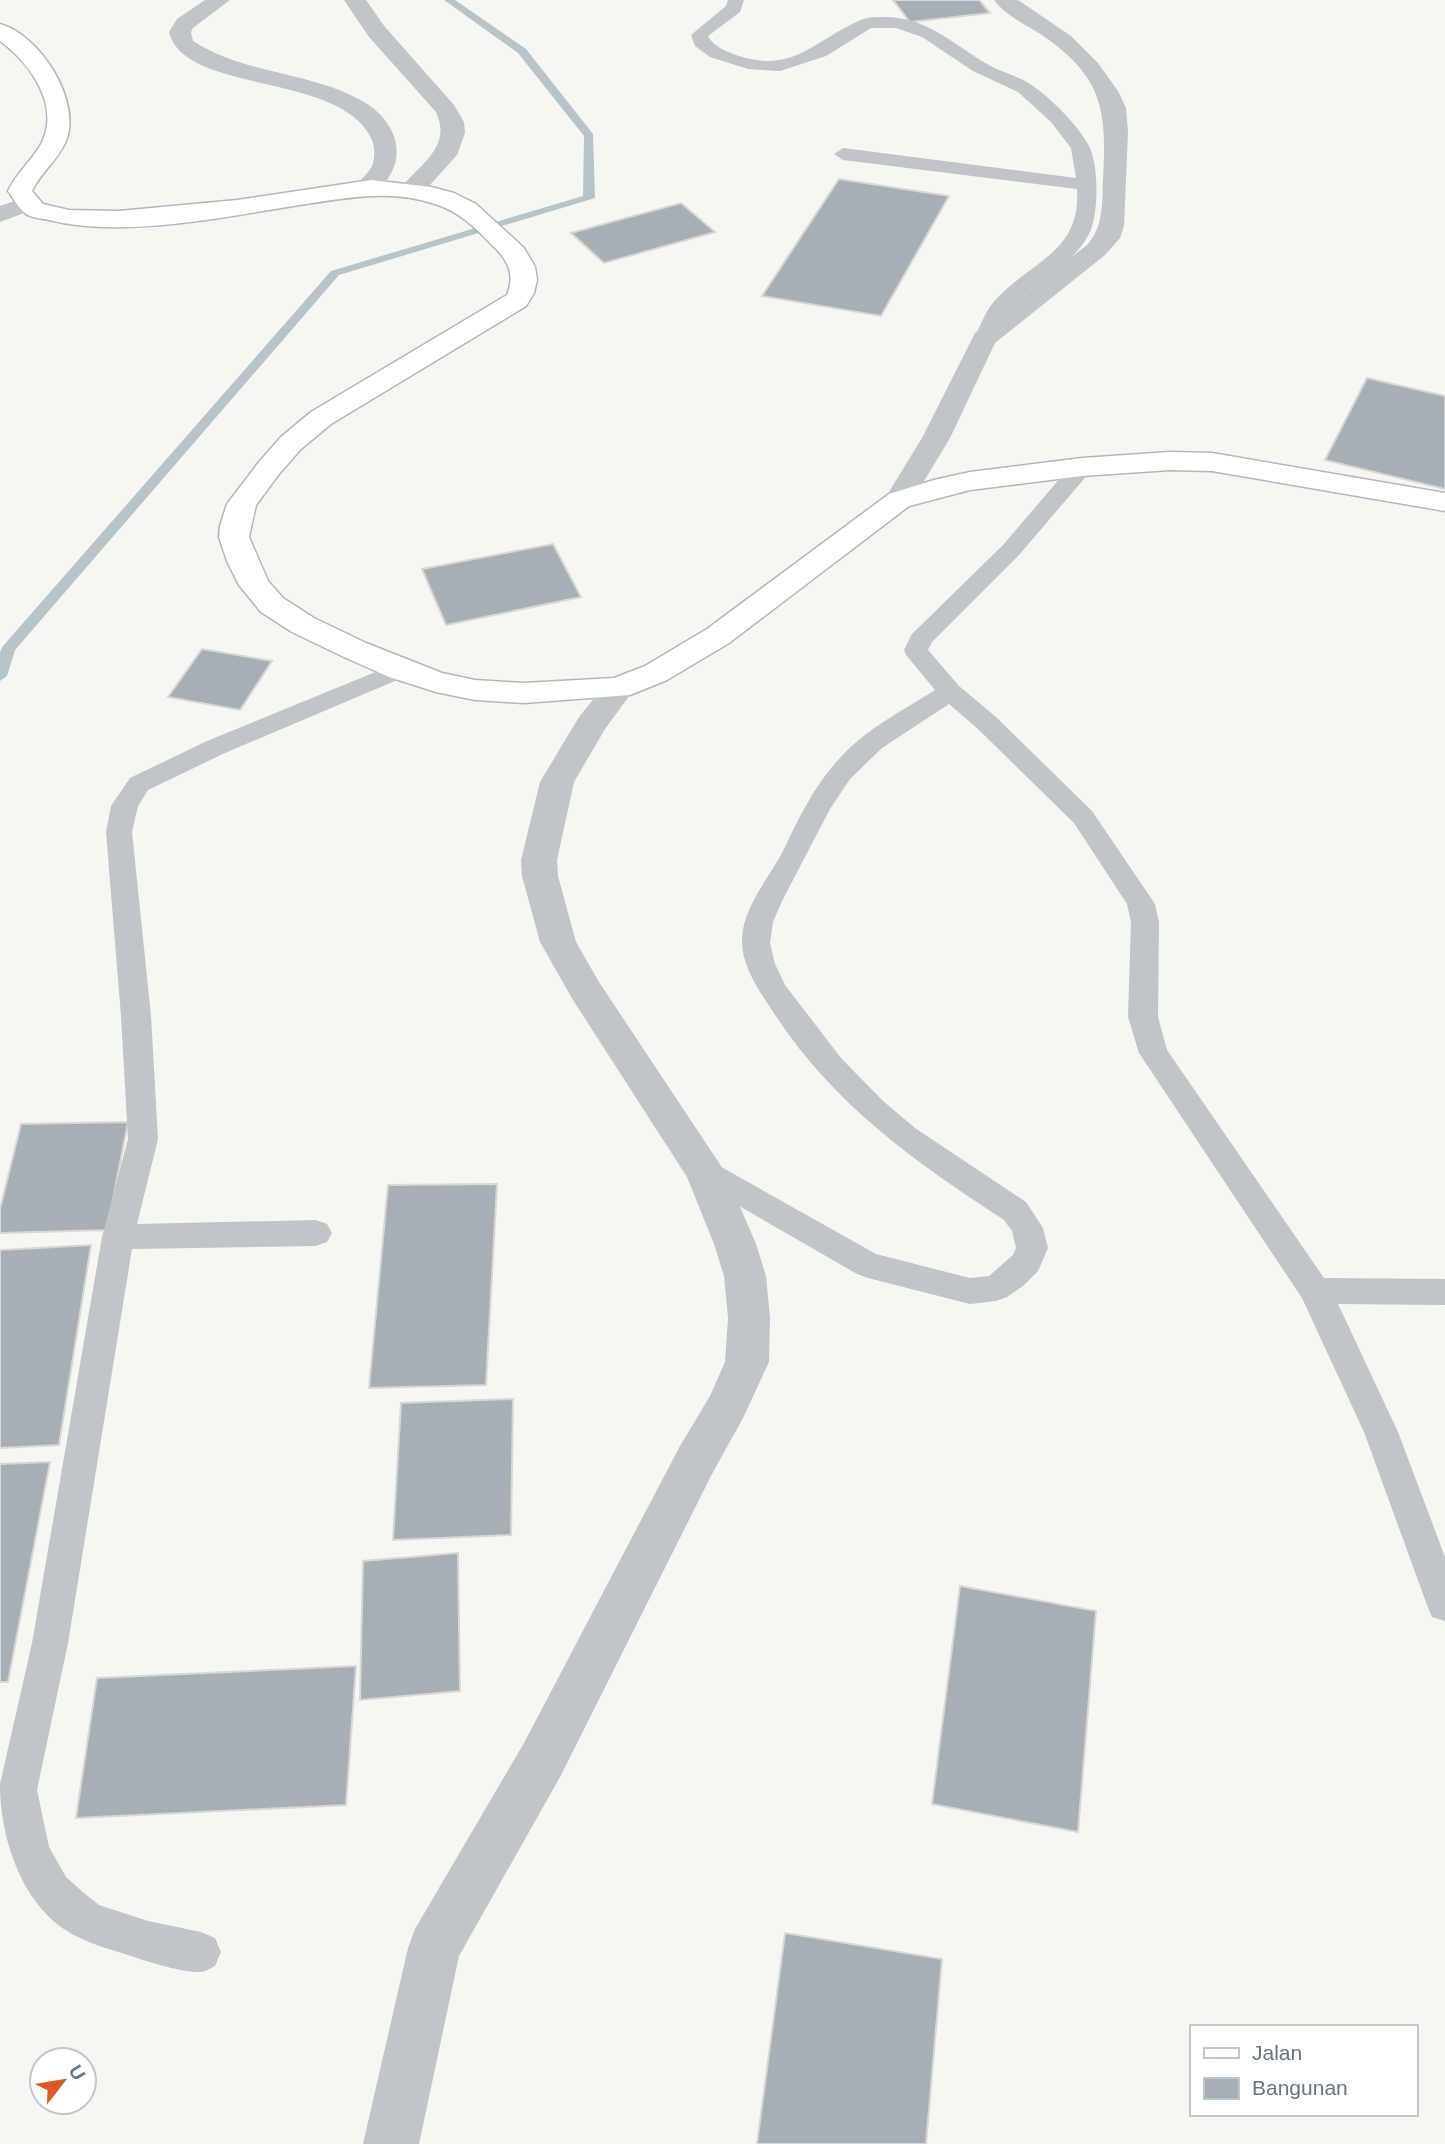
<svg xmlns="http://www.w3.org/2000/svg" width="1445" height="2144" font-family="Arial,sans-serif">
<rect width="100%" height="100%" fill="#f6f6f2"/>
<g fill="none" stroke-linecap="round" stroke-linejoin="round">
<path fill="#b9c4c8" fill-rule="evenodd" d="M444,0H455L526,49L593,134L595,198L339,275L15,650L7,676L0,681V652L3,646L331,271L583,196L584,136L518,53Z"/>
</g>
<path fill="#a7afb5" stroke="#d7d7d5" stroke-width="2" d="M893,0H979L990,13L910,22Z
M839,179L949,196L881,316L762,296Z
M681,203L715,232L604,263L571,233Z
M1367,378L1445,396V489L1325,460Z
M553,544L581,597L446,625L422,569Z
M202,649L272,661L240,710L168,697Z
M128,1122L107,1230L0,1233V1209L21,1124Z
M497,1184L486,1385L369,1388L388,1185Z
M91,1245L59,1445L0,1448V1250Z
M513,1399L511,1535L393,1540L401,1403Z
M50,1462L8,1682H0V1464Z
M458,1553L460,1691L360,1700L363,1561Z
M960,1586L1096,1611L1078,1832L932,1804Z
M356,1666L346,1805L76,1818L97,1678Z
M785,1933L942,1959L926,2144H757Z"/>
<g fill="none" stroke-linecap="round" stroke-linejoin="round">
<g stroke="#b3b8bd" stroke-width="3">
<path id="secondary" d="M0,24C40,35 82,101 66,141C58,160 41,172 32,191L43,204L69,210L119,211L237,200L371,180L431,187L454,193L476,204L524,248L535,267L537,280L534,293L526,306L331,424L301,449L279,474L256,505L249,537L268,581L283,598L314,618L366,643L442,673L475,680L524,683L614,678L645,666L707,629L889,494L934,480L970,472L1082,458L1170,452L1212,453L1445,493V511L1212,471L1170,470L1082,476L970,490L909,506L729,643L667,680L630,695L524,703L475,700L436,692L389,677L344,657L292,632L261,612L239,585L227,561L219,537L220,526L227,504L259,462L281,437L311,412L507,295C516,273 507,259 491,244C475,227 458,211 435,204C388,188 341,199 293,206C220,218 120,238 49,220C41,218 29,218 24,212C18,207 13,198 8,191C16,174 30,162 40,146C62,107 31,64 0,41Z"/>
</g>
<path fill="#c1c5c8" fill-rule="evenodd" d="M728,0H744L740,12L708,36C713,46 724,50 733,54C794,76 813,40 861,20C870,16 888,17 898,18C930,22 956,45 982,61C997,71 1016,75 1030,84C1051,98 1077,124 1089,146C1099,166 1099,214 1089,234C1072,267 1036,280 1012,306C1002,317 999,332 991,343H977L974,339C981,324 986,309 998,297C1034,260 1081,251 1077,189L843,160L834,154L843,148L1076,178L1071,148L1051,122L1018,92L973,71L922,37L896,28H871L826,56L780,71L748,69L710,57L695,46L691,35L726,6Z
M1082,460L1090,462L1093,467L1090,472L1019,555L932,642L928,650L959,686L996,717L1092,811L1155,904L1159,922L1158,1017L1167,1050L1324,1278L1445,1279V1305L1338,1304L1398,1432L1445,1557V1621L1432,1617L1427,1605L1364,1432L1302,1298L1139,1053L1128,1017L1131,922L1127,904L1074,823L978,729L949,704L882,748L850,779L830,809L782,901L773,922L770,943L775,964L785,985L841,1058L883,1101L915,1128L1026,1202L1043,1228L1048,1248L1038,1271L1023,1286L1007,1297L996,1301L970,1304L868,1278L857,1274L694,1180L690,1172L694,1164L705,1160L716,1164L876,1254L970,1278L989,1276L1013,1255L1016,1248L1012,1231L1004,1220C912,1160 830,1102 770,1007C757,988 741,963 742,939C743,908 768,879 782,853C798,820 814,785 840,758C866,729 902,711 935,690L906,655L904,650L912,634L1003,545L1074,462Z
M400,662L409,665L412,670L409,675L225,753L148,790L138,806L132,832L151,1016L158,1139L137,1224L316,1220L327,1224L332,1233L327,1242L316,1246L132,1249L68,1643L37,1790L49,1847L66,1877L85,1894L99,1905L148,1921L201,1932L215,1938L221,1952L215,1966C211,1968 205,1972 200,1972C185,1973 152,1963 137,1958C117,1951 95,1946 76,1936C23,1910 0,1839 0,1784L32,1643L102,1237L128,1139L121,1016L106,832L111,806L130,778L207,741Z"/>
<path fill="#c1c5c8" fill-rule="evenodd" d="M205,0H230L193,28L191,32L193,41C245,75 311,71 364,102C393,119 409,153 385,182C377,192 371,195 358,192L355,187C360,180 368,174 372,166C375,158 375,149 372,140C342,71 184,95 169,32L177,19Z
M344,0H366L385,27L454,105L464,122L465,133L457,155L420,196L411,198L402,196L399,191C417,165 453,149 436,112L369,37Z
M994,0H1018L1071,36L1098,63L1118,91L1126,108L1128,132L1124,226L1120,238L1105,255L995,343L950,438L909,506L899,509L889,506L884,500L922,438L975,333L1087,245C1104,227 1102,202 1103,179C1107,110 1103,77 1042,35C1026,25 1005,15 994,0Z
M26,197L35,199L38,204L35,209L0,222V206Z
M619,678L630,681L635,688L605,729L574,782L557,860L558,876L576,942L599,982L725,1172L756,1244L766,1276L770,1318L769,1362L743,1418L712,1474L560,1777L459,1956L419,2144H363L408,1948L415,1929L524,1743L680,1446L710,1396L725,1362L728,1318L724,1276L714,1244L687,1177L573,1000L540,942L522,876L521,860L540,782L579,717L608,681Z"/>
<use href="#secondary" fill="#fff" fill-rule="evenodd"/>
</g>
<rect x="1190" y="2025" width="228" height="91" fill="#ffffff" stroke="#c1c8cd" stroke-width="2"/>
<rect x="1204" y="2048" width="35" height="10" fill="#ffffff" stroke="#c1c8cd" stroke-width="2"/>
<text x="1252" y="2060" font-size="21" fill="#657583">Jalan</text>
<rect x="1204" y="2078" width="35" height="21" fill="#a7afb5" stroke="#c1c8cd" stroke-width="2"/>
<text x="1252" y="2095" font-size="21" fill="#657583">Bangunan</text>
<g transform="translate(63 2081) rotate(59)"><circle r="33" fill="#ffffff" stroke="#c1c8cd" stroke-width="2"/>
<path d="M0-5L12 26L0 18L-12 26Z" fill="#df5928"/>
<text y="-10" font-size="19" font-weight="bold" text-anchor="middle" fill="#657583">U</text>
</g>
</svg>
